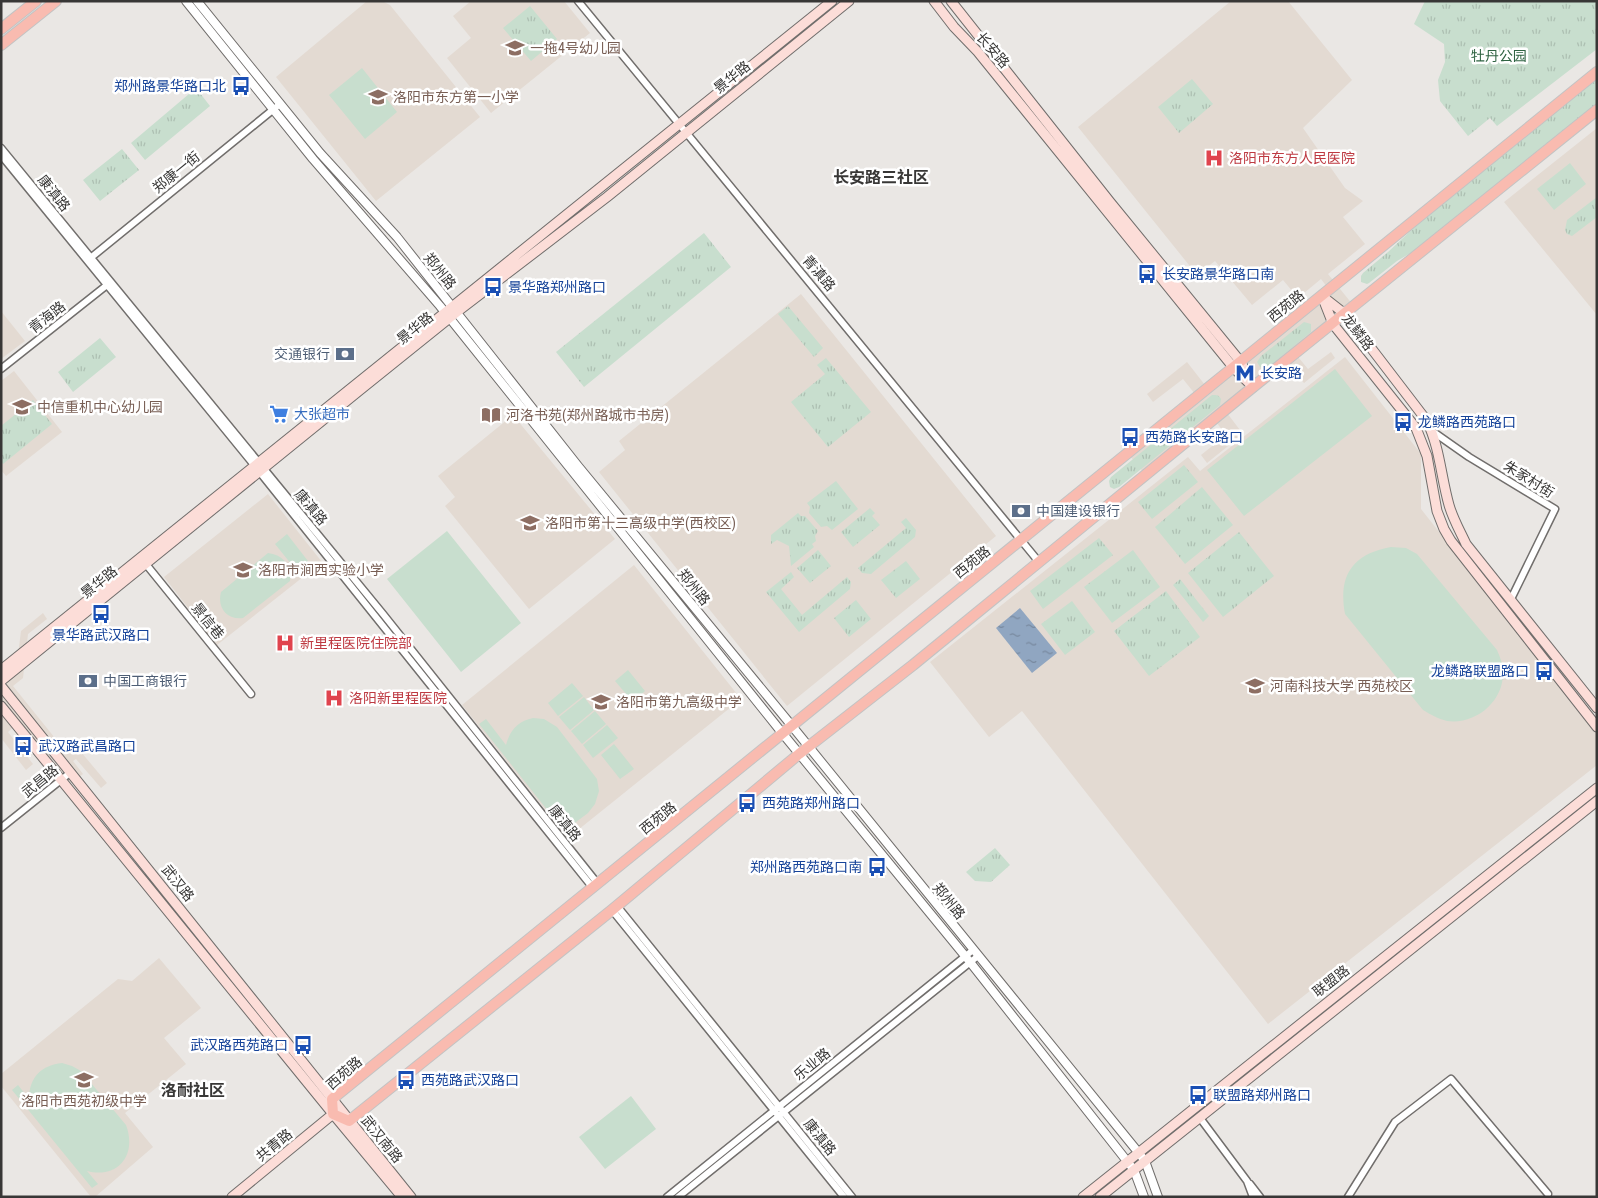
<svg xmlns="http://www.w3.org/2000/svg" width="1598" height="1198" font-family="'Roboto Condensed','Noto Sans SC',sans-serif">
<defs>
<pattern id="grass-tufts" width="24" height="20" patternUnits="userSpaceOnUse" patternTransform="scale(1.25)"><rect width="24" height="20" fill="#c8dece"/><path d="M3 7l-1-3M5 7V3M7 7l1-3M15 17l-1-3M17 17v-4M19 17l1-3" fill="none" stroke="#adbfb2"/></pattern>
<pattern id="water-ripples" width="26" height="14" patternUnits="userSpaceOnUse" patternTransform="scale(1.25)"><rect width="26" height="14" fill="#90a6c1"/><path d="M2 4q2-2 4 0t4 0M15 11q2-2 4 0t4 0" fill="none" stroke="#77889e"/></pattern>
</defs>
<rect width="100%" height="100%" fill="#eae7e4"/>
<path fill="#e3dad2" d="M367,1H382L390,5L480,117L376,201L276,77Z
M471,1H564L590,33L491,113L447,58L471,38L453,16Z
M1231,1H1288L1352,80L1303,128L1345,188L1363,201L1343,217L1365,244L1328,274L1353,305L1294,352L1308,369L1331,352L1335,358L1304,383L1285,360L1224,409L1243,434L1207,463L1201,455L1226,435L1213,418L1144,473L1125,450L1195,394L1183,379L1153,402L1147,394L1187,362L1205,385L1327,287L1321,279L1298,298L1283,280L1252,305L1215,261L1197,275L1078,127Z
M1597,128V315L1504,202Z
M801,294L996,536L787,706L599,472L625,450L619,441Z
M1,311L25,341L1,359Z
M1345,357L1421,454V509L1597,732V765L1268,1024L1022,711L989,737L930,662L1188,457L1200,471Z
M14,371L62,432L6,476L1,470V381Z
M513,415L615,539L529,609L445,506L455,497L438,476Z
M268,494L322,562L217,645L164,577Z
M634,565L741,699L568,838L462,705Z
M43,613L47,619L28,634L23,678L13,686L67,753L76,746L107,783L101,788L76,759L73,761L83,774L71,783L11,711L7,714L16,725L8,732L33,764L26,770L1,738V672L7,679L16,671L21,631Z
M159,958L201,1008L164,1038L186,1064L125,1113L153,1147L95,1197H91L1,1086V1074L118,979L132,981Z"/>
<path fill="url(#grass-tufts)" d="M1425,1H1597V49L1497,126L1490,118L1468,136L1440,101L1438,80L1445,62L1444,44L1414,24Z
M530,6L557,39L531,61L503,28Z
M1597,78V105L1414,251L1397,261L1369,283L1367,284L1361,282V276L1363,273L1388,252L1418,224Z
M1192,79L1213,104L1179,133L1158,107Z
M196,88L210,106L145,160L131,143Z
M122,149L139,170L100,201L83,180Z
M1570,163L1586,184L1554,210L1537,189Z
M1597,197V217L1572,236L1567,234L1565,230L1567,220Z
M704,233L731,267L584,387L556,352Z
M788,306L823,348L814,357L778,314Z
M1304,322L1311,324V332L1266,369L1260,367L1257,362L1261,356Z
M100,338L116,357L73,392L58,372Z
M826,358L871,412L828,447L791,402L825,374L817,365Z
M1212,395C1217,395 1219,395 1221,399L1220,405L1119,487L1114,489L1110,487L1109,481L1111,477Z
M33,400L52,424L3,464L1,461V426Z
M1184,465L1198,482L1152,519L1138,502Z
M836,481L858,509L832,530L827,526L821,527L809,513L810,507L807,503Z
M1202,487L1233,525L1185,564L1155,527Z
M870,508L875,513L872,516L880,525L853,547L841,532Z
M798,513L801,516H805L818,531L815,536L816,541L812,544L814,547L791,566L789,546L777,540L771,544V535Z
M906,518L916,530L915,537L871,574L862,573L858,568L906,528L901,522Z
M1239,532L1274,576L1223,617L1188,573Z
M1099,538L1113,555L1043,609L1030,591Z
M818,550L831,566L810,583L797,568Z
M1133,550L1160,587L1112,623L1084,587Z
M906,561L920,579L896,598L881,580Z
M791,572L794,577L781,589L802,615L847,577L851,582L850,589L799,632L766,592Z
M1180,579L1209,616L1203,622L1173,585Z
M1166,591L1200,637L1149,676L1114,631Z
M856,600L871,619L849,637L834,618Z
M1072,601L1095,632L1065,655L1041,624Z
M995,848L1010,865L991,882L975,881L966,872Z"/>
<path fill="#c8dece" d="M362,68L397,112L365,139L329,95Z
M1335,369L1372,416L1244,516L1207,470Z
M447,531L521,623L461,672L387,579Z
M287,534L308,561L296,570L275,544Z
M1391,547L1406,548L1417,554L1497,650C1500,657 1503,664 1503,672C1504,701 1476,725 1447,721C1438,719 1430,714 1423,710L1345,614C1338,576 1352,554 1391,547Z
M268,553C283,555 292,565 290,581L243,618C226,620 217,607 221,592Z
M628,670L645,691L633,702L615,681Z
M572,683L583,696L558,716L548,703Z
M584,697L594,710L570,730L559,717Z
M595,711L606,724L582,744L571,731Z
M533,718L544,719L557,727L597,779L599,791L595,804L588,813L564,831L479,724L486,719L506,745C510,730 518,721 533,718Z
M607,725L618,738L593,758L583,745Z
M614,744L634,769L620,779L601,755Z
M62,1063L72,1066L81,1071L126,1125C137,1154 119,1179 87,1171L98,1184L92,1188L12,1090L18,1085L29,1099C29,1077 42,1065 62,1063Z
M631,1096L656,1129L605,1169L579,1137Z"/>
<path fill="url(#water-ripples)" d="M1020,608L1057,653L1032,673L996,628Z"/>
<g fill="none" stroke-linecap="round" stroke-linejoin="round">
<g stroke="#716e6c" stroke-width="9">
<path id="minor" d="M578,1L1039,562
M1,148L383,614L598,884
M1,155L250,460L593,888
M88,260L280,104
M1,369L107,285
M1432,431L1469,457L1555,509L1511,599
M145,563L251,694
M1,828L71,772
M617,906L852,1197
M612,910L844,1197
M1200,1118L1247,1181L1253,1197
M1250,1184L1260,1197
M667,1197L973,950
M678,1197L978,956
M1348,1197L1395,1122L1451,1079L1548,1194"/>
</g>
<g stroke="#716e6c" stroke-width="10">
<path id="tertiary" d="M186,1L313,159L440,306L783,734L970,962L1134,1170L1144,1197
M197,1L320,153L397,237L578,466L792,726L1138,1152L1145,1161L1158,1197"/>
</g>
<g stroke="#716e6c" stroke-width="11">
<path id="secondary" d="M934,1L954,27L978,52L1233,367L1253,387
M951,1L1110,202L1240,361L1250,379
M1322,296L1333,324L1416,428L1427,456L1437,511L1444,529L1451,541L1597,727
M1322,296L1345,314L1427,421C1440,448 1441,477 1449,505C1453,519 1460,531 1466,544L1597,708
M1,670L832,1
M1,681L360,390L457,312L607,197L849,1
M1,686L411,1197
M1,706L333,1114L402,1197
M232,1197L333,1114
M1083,1197L1597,788
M1100,1197L1597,801"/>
</g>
<g stroke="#c3c3c3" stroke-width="12">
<path id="primary" d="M1,29L36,1
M1,45L56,1
M1597,72L332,1099L333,1114L349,1121L612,910L799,754L913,665L1253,387L1597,110"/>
</g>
<use href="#minor" stroke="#fff" stroke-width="6"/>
<use href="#tertiary" stroke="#fff" stroke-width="8"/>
<use href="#secondary" stroke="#fcddd8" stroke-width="9"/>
<use href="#primary" stroke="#f9bbb0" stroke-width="10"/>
</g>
<defs>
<g id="school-bare" transform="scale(1.5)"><path d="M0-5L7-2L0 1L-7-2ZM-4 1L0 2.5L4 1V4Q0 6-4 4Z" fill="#8d6e63" stroke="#fff" stroke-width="2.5" paint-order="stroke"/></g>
<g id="bus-bare" transform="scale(1.5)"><path d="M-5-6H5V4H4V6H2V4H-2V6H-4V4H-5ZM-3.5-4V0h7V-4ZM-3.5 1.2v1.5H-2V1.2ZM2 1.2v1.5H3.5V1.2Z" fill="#1a4fb4" stroke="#fff" stroke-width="2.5" paint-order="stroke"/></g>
<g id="hospital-bare" transform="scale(1.5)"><path d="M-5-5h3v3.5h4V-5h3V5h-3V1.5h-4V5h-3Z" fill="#e0444e" stroke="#fff" stroke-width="2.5" paint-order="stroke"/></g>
<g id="bank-bare" transform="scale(1.5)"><path d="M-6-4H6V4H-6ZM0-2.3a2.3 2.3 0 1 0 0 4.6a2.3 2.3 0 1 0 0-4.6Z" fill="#5c6f8a" stroke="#fff" stroke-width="2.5" paint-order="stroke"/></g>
<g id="metro-bare" transform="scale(1.5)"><path d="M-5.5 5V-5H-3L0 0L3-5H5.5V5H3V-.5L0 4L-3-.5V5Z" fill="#1a4fb4" stroke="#fff" stroke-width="2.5" paint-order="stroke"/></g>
<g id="supermarket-bare" transform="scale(1.5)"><path d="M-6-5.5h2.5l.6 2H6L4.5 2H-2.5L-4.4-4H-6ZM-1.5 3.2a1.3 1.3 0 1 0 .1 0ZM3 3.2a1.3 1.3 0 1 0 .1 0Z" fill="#3f7fe0" stroke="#fff" stroke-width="2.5" paint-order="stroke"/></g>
<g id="library-bare" transform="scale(1.5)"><path d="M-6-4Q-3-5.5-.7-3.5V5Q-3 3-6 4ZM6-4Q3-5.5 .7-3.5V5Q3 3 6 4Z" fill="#8d6e63" stroke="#fff" stroke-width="2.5" paint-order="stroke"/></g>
<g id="university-bare" transform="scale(1.5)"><path d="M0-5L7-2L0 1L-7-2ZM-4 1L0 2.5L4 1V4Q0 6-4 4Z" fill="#8d6e63" stroke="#fff" stroke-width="2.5" paint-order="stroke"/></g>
</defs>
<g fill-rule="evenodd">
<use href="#school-bare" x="515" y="48"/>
<use href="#bus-bare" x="241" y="86"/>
<use href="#school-bare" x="378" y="97"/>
<use href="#hospital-bare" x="1214" y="158"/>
<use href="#bus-bare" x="1147" y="274"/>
<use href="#bus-bare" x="493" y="287"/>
<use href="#bank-bare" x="345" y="354"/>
<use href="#metro-bare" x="1245" y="373"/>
<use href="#school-bare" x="22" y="407"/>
<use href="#supermarket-bare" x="279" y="414"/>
<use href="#library-bare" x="491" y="415"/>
<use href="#bus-bare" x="1403" y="422"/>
<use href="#bus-bare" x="1130" y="437"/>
<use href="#bank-bare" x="1021" y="511"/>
<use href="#school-bare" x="530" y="523"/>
<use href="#school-bare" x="243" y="570"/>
<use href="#bus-bare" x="101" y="614"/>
<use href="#hospital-bare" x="285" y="643"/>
<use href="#bus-bare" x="1544" y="671"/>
<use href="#bank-bare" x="88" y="681"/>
<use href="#university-bare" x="1255" y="686"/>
<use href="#hospital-bare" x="334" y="698"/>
<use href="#school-bare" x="601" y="702"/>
<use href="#bus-bare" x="23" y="746"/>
<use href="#bus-bare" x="747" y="803"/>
<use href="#bus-bare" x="877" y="867"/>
<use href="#bus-bare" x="303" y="1045"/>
<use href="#school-bare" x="84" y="1080"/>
<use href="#bus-bare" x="406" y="1080"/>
<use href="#bus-bare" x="1198" y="1095"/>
</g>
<g text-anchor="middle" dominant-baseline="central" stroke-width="5" stroke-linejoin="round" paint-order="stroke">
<g font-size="14" fill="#785e54" stroke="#fff" text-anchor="start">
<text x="530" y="48">一拖4号幼儿园</text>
<text x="393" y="97">洛阳市东方第一小学</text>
<text x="37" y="407">中信重机中心幼儿园</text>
<text x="506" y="415">河洛书苑(郑州路城市书房)</text>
<text x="545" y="523">洛阳市第十三高级中学(西校区)</text>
<text x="258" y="570">洛阳市涧西实验小学</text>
<text x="1270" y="686">河南科技大学 西苑校区</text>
<text x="616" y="702">洛阳市第九高级中学</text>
<text x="84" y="1101" text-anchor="middle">洛阳市西苑初级中学</text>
</g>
<g font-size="14" fill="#383736" stroke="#fff">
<text transform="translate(993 50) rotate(49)">长安路</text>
<text transform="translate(732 77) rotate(-39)">景华路</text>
<text transform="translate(176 172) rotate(-39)">郑康一街</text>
<text transform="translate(54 193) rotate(51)">康滇路</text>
<text transform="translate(440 271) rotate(51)">郑州路</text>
<text transform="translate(819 273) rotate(50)">青滇路</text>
<text transform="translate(1286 306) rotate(-39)">西苑路</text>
<text transform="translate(47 317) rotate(-38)">青海路</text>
<text transform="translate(415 328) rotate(-39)">景华路</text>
<text transform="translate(1358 332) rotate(53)">龙鳞路</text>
<text transform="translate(1529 479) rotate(32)">朱家村街</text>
<text transform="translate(311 507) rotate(50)">康滇路</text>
<text transform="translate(972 562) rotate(-39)">西苑路</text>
<text transform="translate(99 582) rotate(-39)">景华路</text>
<text transform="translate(694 587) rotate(51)">郑州路</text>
<text transform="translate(208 621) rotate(51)">景信巷</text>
<text transform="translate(40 781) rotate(-39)">武昌路</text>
<text transform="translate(658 818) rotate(-39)">西苑路</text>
<text transform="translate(565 823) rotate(51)">康滇路</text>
<text transform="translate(178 883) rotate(51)">武汉路</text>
<text transform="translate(949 901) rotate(51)">郑州路</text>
<text transform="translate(1331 981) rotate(-38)">联盟路</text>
<text transform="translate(812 1064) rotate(-39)">乐业路</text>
<text transform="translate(344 1073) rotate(-41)">西苑路</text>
<text transform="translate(820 1137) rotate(51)">康滇路</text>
<text transform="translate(382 1139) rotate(51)">武汉南路</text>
<text transform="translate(274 1145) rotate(-39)">共青路</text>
</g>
<g font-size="14" fill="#2f6342" stroke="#fff">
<text x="1499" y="56">牡丹公园</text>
</g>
<g font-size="14" fill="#164399" stroke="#fff" text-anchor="start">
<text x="226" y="86" text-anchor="end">郑州路景华路口北</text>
<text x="1162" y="274">长安路景华路口南</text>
<text x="508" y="287">景华路郑州路口</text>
<text x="1260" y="373">长安路</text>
<text x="1418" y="422">龙鳞路西苑路口</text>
<text x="1145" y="437">西苑路长安路口</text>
<text x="101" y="635" text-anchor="middle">景华路武汉路口</text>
<text x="1529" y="671" text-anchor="end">龙鳞路联盟路口</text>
<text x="38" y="746">武汉路武昌路口</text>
<text x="762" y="803">西苑路郑州路口</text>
<text x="862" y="867" text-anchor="end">郑州路西苑路口南</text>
<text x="288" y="1045" text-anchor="end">武汉路西苑路口</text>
<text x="421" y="1080">西苑路武汉路口</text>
<text x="1213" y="1095">联盟路郑州路口</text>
</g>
<g font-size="14" fill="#be3a42" stroke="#fff" text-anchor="start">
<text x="1229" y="158">洛阳市东方人民医院</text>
<text x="300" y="643">新里程医院住院部</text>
<text x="349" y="698">洛阳新里程医院</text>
</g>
<g font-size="14" fill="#4e5e75" stroke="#fff" text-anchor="start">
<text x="330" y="354" text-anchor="end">交通银行</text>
<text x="1036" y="511">中国建设银行</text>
<text x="103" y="681">中国工商银行</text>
</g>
<g font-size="14" fill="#366cbe" stroke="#fff" text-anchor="start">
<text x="294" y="414">大张超市</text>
</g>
<g font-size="16" font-weight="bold" fill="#383736" stroke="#fff">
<text x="881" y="177">长安路三社区</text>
<text x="193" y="1090">洛耐社区</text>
</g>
</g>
<rect width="1598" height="1198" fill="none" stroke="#383736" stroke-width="5"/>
</svg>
